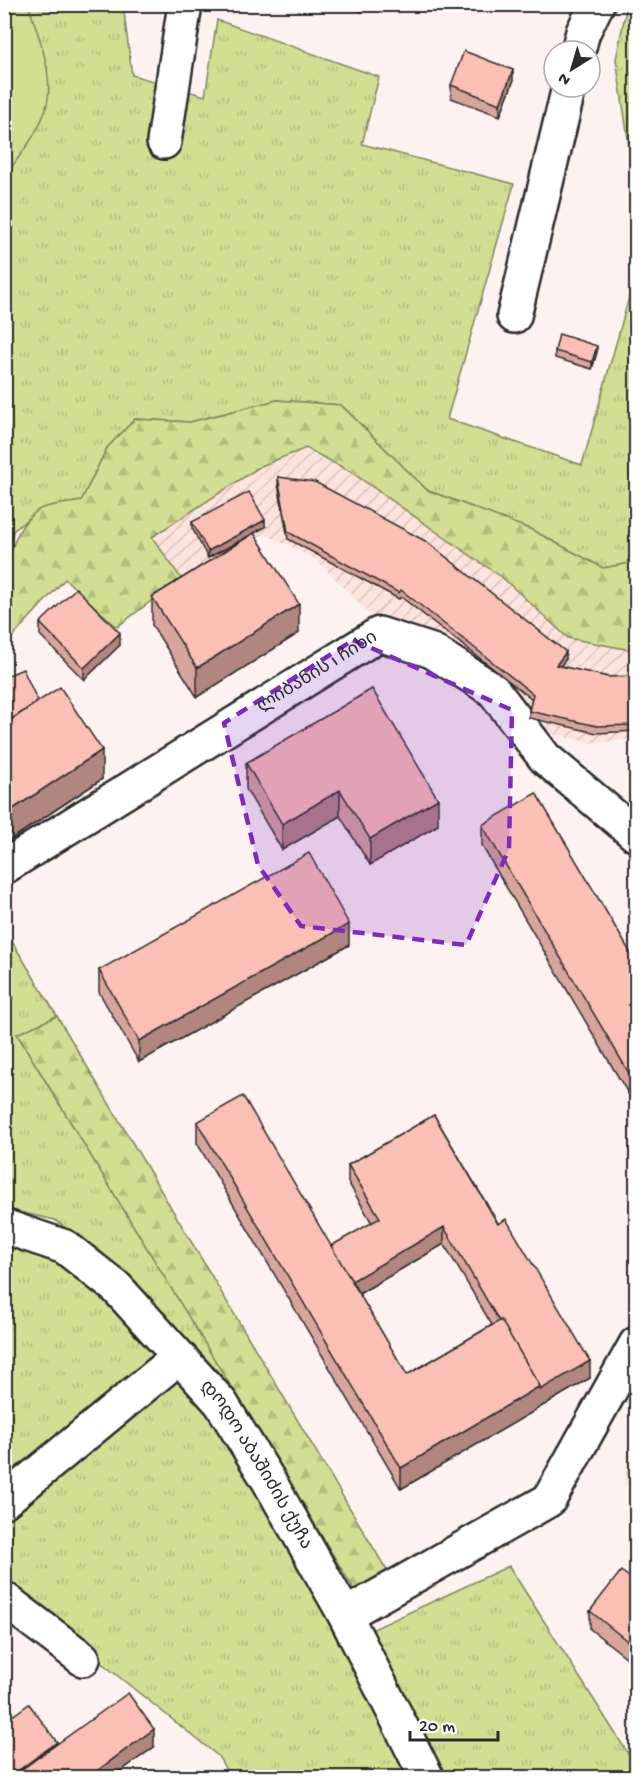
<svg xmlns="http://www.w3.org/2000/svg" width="641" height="1782" font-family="'Gochi Hand','Noto Sans Georgian',sans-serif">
<defs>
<pattern id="industrial-furrows" width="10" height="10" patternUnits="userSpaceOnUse" patternTransform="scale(1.5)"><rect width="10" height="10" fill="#fde3de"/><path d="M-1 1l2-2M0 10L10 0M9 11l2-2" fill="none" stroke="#d9c3bf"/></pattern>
<pattern id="grass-tufts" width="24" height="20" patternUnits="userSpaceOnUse" patternTransform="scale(1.5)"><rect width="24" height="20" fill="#d2de91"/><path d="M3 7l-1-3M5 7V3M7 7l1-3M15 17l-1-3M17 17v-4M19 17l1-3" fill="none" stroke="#b4bf7d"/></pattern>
<pattern id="forest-firs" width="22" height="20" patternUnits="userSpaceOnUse" patternTransform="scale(1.5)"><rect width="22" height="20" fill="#d2de91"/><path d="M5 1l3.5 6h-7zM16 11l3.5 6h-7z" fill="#b4bf7d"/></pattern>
</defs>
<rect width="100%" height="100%" fill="#fef2f0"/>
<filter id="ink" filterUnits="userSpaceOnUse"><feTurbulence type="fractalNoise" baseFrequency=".0167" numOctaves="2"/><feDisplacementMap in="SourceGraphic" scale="12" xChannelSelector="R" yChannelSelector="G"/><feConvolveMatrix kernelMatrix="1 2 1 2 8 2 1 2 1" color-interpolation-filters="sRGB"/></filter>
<g filter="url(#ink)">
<path fill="url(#industrial-furrows)" d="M306,448L351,472L504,579L568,638L636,651V739L592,743L533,730L385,630L315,559L265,534L226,552L181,578L152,537L261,466Z
M636,1405V1485L624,1486Z"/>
<path fill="url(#grass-tufts)" stroke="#7e845e" stroke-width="1.5" d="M28,5H123L132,75L205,96L217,20L379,77L362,144L514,184L447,419L582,465L629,297L636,289V562L603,568L532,530L427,490L341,405L277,400L190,422L135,419L107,448L81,501L40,509L13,531L5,566V176L33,136L32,16Z
M627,5H636V192L616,59Z
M4,928L57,1016L17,1034L231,1386L129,1276L55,1220L5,1209Z
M19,1246L51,1256L97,1291L159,1356L228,1436L411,1777H230L218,1756L5,1586L4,1250Z
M509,1566L636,1766V1777H444L369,1631Z"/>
<path fill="url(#forest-firs)" stroke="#7e845e" stroke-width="1.5" d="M277,400L341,405L427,490L532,530L603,568L636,562V651L568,638L504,579L351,472L306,448L261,466L152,537L181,578L117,627L65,579L5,645C5,601 0,533 40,509C51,504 68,504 81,501L107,448L135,419L190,422Z
M57,1016L389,1574L355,1591L17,1034Z"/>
<path fill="#d2de91" stroke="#7e845e" stroke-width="1.5" d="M5,4L28,5C38,33 54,74 47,104C41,131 20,155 5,176Z"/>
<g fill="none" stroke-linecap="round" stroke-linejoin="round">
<g stroke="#2b2b2b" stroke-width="38">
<g id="minor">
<path d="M578,51L583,32L597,4"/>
<path d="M164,142L185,4"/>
<path d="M514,316L569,87"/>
<path id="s1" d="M4,867L379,634L432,651L493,690L545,758L636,835"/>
<path id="s2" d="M4,1230L9,1228L65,1247L117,1288L221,1403L269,1481L345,1615L427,1778"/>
<path d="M4,1501L179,1357"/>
<path d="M4,1599L83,1659"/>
<path d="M345,1615L549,1500L636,1344"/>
</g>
</g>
<use href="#minor" stroke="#fff" stroke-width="33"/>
</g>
<path fill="#d8a59c" stroke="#2b2b2b" stroke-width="1.5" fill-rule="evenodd" d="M343,4H365L362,12Z
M513,82L500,116L451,98V85Z
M555,351L597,352L592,369L555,358Z
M278,477L566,659L560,666L608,677L636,676V731L597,733L529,718V711L532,699L401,597L399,599L288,539L278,484Z
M192,522L265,527L254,533L299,633L197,697L152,625V597L251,535L208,558L192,528Z
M40,623L120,645L84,680L40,635Z
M4,677L38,702L102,779L7,842L4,838Z
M372,689L438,825L370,865L340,816L282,850L246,789V763Z
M482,825L636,962V1107L482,846Z
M349,945L139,1062L99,992V970Z
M434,1115L590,1378L401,1489L197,1143V1122L331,1246L372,1223L348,1182V1165ZM444,1244L492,1325L407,1375L359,1294Z
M636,1582V1665L590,1629V1611Z
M57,1744L154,1747L111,1778H4Z"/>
<path fill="#b0867f" stroke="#2b2b2b" stroke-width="1.5" d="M513,70V82L500,116V104Z
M597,346V352L592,369V362Z
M265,520V527L208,558V551Z
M299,604V633L197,697V668Z
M120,633V645L84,680V668Z
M566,652V659L556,672V665Z
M102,750V779L7,842V813Z
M340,790V816L282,850V824Z
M438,799V825L370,865V839Z
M349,924V945L139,1062V1041Z
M444,1227V1244L350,1299V1282Z
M590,1361V1378L401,1489V1468L540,1386Z
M154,1729V1747L111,1778H87Z
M57,1742V1754L21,1770V1778H8Z"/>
<path fill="#fbc0b5" stroke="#2b2b2b" stroke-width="1.5" d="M464,51L513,70L500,104L451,85Z
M559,334L597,346L592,362L555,351Z
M278,477L315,482L427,542L566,652L556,665L608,677L636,676V725L597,726L529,711L533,694L401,590L399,593L288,532Z
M249,492L265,520L208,551L192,522Z
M254,533L299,604L197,668L152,597Z
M76,588L120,633L84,668L40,623Z
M23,669L38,702L12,719L4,722V677Z
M60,687L102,750L7,813L4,809V724Z
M372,689L438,799L370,839L340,790L282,824L246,763Z
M536,793L636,962V1085L482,825Z
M309,853L349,924L139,1041L99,970Z
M243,1096L407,1375L501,1320L540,1386L401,1468L197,1122Z
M434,1115L498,1224L506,1219L590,1361L540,1390V1386L501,1320L499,1321L444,1227L352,1281L331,1246L380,1218L348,1165Z
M621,1571L636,1582V1648L590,1611Z
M128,1693L154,1729L87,1778H27L21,1770Z
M29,1704L57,1742L8,1778H4V1722Z"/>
</g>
<path fill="#7b2cbf" fill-opacity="0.2" stroke="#7b2cbf" stroke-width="4.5" stroke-dasharray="12 8" stroke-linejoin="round" d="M353,640L512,710L509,849L466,945L301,926L258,865L224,723Z"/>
<g text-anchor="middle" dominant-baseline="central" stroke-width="5" stroke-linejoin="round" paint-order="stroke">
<g font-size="18" fill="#2b2b2b" stroke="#fff">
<text stroke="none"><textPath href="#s1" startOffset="369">ლიბანის I ჩიხი</textPath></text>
<text stroke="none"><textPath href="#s2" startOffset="357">დოდო აბაშიძის ქუჩა</textPath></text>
</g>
</g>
<rect width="641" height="1782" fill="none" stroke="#fff" stroke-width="24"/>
<rect x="12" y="12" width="617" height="1758" fill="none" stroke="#2b2b2b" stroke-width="2" filter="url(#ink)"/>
<g transform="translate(572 69) rotate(217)"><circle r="28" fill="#ffffff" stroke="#aaaaaa" stroke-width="1.5"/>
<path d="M0-4.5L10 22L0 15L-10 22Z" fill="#2b2b2b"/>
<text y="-9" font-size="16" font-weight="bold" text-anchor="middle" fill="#2b2b2b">N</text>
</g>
<path d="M410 1731v9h88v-9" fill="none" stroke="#2b2b2b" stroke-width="3"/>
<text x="419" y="1731" font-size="18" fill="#2b2b2b" stroke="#ffffff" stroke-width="4.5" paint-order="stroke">20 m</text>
</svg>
